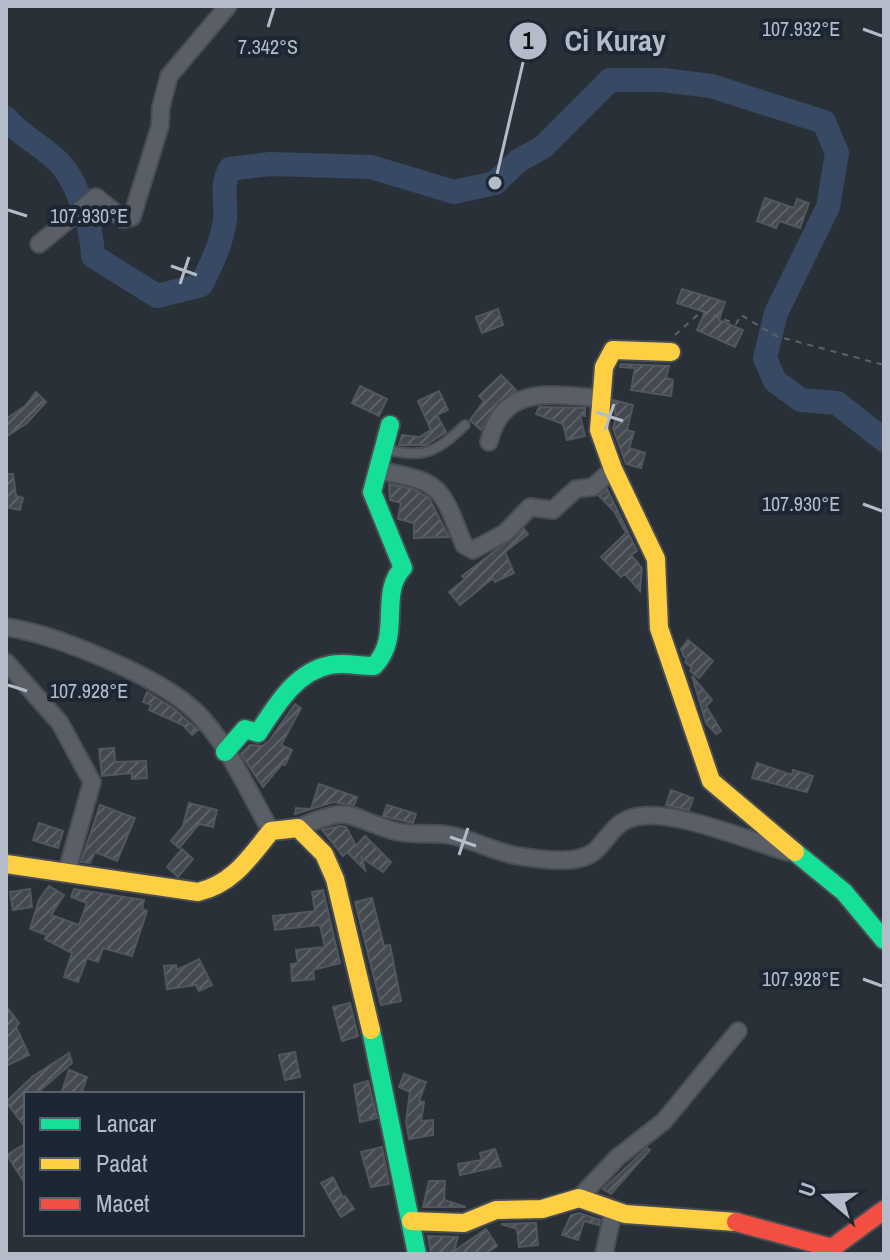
<svg xmlns="http://www.w3.org/2000/svg" width="890" height="1260" font-family="'Archivo Narrow',sans-serif">
<defs>
<pattern id="building-hatch" width="6" height="6" patternUnits="userSpaceOnUse" patternTransform="scale(2)"><rect width="6" height="6" fill="#444950"/><path d="M-1 1l2-2M0 6l6-6M5 7l2-2" fill="none" stroke="#5d6168"/></pattern>
</defs>
<rect width="100%" height="100%" fill="#2a3038"/>
<g fill="none" stroke-linecap="round" stroke-linejoin="round">
<path stroke="#384963" stroke-width="24" d="M6,118C22,138 48,148 63,167C80,188 92,230 93,256L157,296L201,285C212,263 222,243 225,219C227,200 220,187 230,169L270,164L371,167L454,192L495,183L518,161L543,147L610,80H663L711,86L824,122L837,153L828,207L776,313L765,358L775,381L801,400L837,403L884,440"/>
</g>
<path fill="url(#building-hatch)" stroke="#52575f" stroke-width="2" d="M765,198L794,208L797,199L809,203L800,228L779,221L776,228L757,221Z
M682,289L725,302L719,320L743,330L735,347L697,330L705,312L677,303Z
M498,309L503,325L482,333L476,317Z
M621,364L669,366L666,378L673,380L671,396L631,390L635,368L620,367Z
M501,375L516,390L497,403L481,430L470,420L484,401L479,396Z
M360,386L387,399L379,416L352,403Z
M439,391L448,410L437,415L446,432L426,445H399L402,435L419,437L431,430L418,401Z
M36,392L46,402L27,423L6,437V419L25,406Z
M613,400L633,405L627,430L634,432L629,448L645,453L641,468L626,464L613,428L616,418Z
M539,407L585,408V416L580,415L585,436L567,440L563,424L536,414Z
M6,474H13L16,496L23,498L20,510L6,507Z
M389,484L413,489L429,498L449,537L414,538V523L398,519L401,503L390,500Z
M607,489L637,551L631,555L642,568L640,591L625,574L621,577L601,557L626,533L614,511L599,496Z
M524,529L528,534L505,552L514,573L495,582L493,578L460,605L449,592L465,579L462,576Z
M688,640L713,661L699,678L690,671L692,668L685,662L687,657H684L681,649Z
M692,676L712,700L706,706L721,731L716,734L706,723Z
M147,692L173,708L198,730L192,735L183,725L149,710L151,705L143,702Z
M295,704L301,708L281,745L292,750L285,765L282,764L263,787L241,754L250,745L262,746L269,741Z
M114,748L115,762L146,761L147,778L132,779V773L102,776L99,749Z
M757,763L792,775L793,770L813,776L807,792L752,778Z
M319,784L357,797L354,805L333,802L295,814L296,808L311,809Z
M671,790L693,798L689,810L666,805Z
M189,803L217,810L213,827L199,824L179,848L171,841L183,826Z
M100,805L135,818L117,861L95,852L90,863L81,862Z
M387,805L416,814L413,823L383,816Z
M39,823L63,831L58,848L33,840Z
M340,826L346,827L356,846L365,836L391,862L383,872L362,858L365,870L347,852L343,856L322,830Z
M182,849L193,859L178,877L167,867Z
M49,886L64,895L51,915L79,925L87,903L71,897L74,889L144,900L142,909L147,911L132,956L103,948L98,962L87,958L78,982L64,977L72,953L45,939L47,935L30,929L39,900Z
M30,889L32,907L13,910L10,892Z
M323,890L340,963L313,970L314,979L292,981L291,964L298,963L296,950L325,947L320,925L275,930L273,916L315,911L312,892Z
M372,898L384,946L390,945L401,1001L381,1005L355,902Z
M199,959L212,985L199,991L196,985L167,989L164,966L176,965L177,970Z
M350,1003L358,1036L342,1041L333,1007Z
M6,1006L19,1023L16,1027L29,1055L6,1066Z
M295,1052L300,1077L285,1080L279,1055Z
M69,1053L72,1063L36,1094H26V1128L6,1102L32,1077Z
M69,1070L87,1077L81,1094H61Z
M404,1074L426,1082L419,1101L424,1102L421,1121L433,1120V1135L409,1139L406,1121L410,1092L399,1087Z
M368,1081L377,1118L360,1122L354,1085Z
M26,1143V1185L7,1155Z
M382,1147L389,1184L371,1187L361,1152Z
M647,1148L650,1150L611,1194L603,1189Z
M495,1149L501,1166L460,1175L458,1164L482,1160L480,1153Z
M333,1177L343,1198L345,1196L354,1209L341,1217L321,1183Z
M429,1181H445L444,1200L466,1207H423Z
M579,1213L600,1220L599,1225L584,1221L578,1240L562,1235L571,1215Z
M536,1223L538,1245L519,1247L517,1229L501,1224Z
M486,1229L497,1246L485,1254H431L428,1236L458,1237L454,1251Z"/>
<g fill="none" stroke-linecap="round" stroke-linejoin="round">
<g stroke="#484c53" stroke-width="12">
<path id="lane" d="M384,449C425,459 435,453 465,425"/>
</g>
<g stroke="#484c53" stroke-width="20">
<path id="street" d="M39,244L96,197L123,219L132,217L160,126L161,107L169,76L228,6
M489,442C503,383 552,395 599,398
M379,471C443,481 441,488 464,545L473,550L505,533L530,507L553,510L576,489L593,487L613,469
M6,627C55,634 160,677 196,712C228,743 248,792 271,831
M6,662L60,723L92,782L67,871
M298,828C353,804 344,816 394,831C412,836 431,832 449,835C473,839 494,852 518,856C540,859 577,866 595,851C610,837 614,822 635,817C672,808 750,841 788,852
M579,1198L618,1157L664,1121L738,1031
M604,1254L613,1212"/>
</g>
<g stroke="#484c53" stroke-width="22">
<path id="fast" d="M225,752L245,729L258,733C276,706 295,672 330,665C344,662 359,666 374,666C403,637 378,593 403,568L372,492L390,425
M795,852L844,892L884,940
M371,1030L417,1254"/>
</g>
<g stroke="#484c53" stroke-width="22">
<path id="slow" d="M671,352L613,350L604,367L599,430L613,469L656,559L659,628L711,781L795,852
M6,864L198,892C233,884 250,857 271,831L298,828L324,854L335,879L371,1030
M411,1221L464,1223L496,1210L542,1209L579,1198L625,1214L736,1222"/>
</g>
<g stroke="#484c53" stroke-width="22">
<path id="jam" d="M736,1222L832,1248L884,1210"/>
</g>
<path stroke="#5d636a" stroke-width="2" stroke-dasharray="6 6" stroke-linecap="butt" d="M675,335L702,311L736,324L741,315L776,336L884,365"/>
<use href="#lane" stroke="#5a5e66" stroke-width="8"/>
<use href="#street" stroke="#5a5e66" stroke-width="16"/>
<use href="#fast" stroke="#16e098" stroke-width="18"/>
<use href="#slow" stroke="#ffcf43" stroke-width="18"/>
<use href="#jam" stroke="#f24e42" stroke-width="18"/>
</g>
<path fill="none" stroke="#b4bcc9" stroke-width="3" d="M268,27L274,8M863,29L882,36M8,210L27,216M171,266L197,275M180,284L189,257M596,412L623,421M605,430L614,404M863,504L882,511M8,685L27,691M450,837L476,846M459,855L468,828M863,979L882,986"/>
<g font-size="20" text-anchor="middle" fill="#b4bcc9" stroke="#1d2633" stroke-width="8" stroke-linejoin="round" paint-order="stroke">
<text x="801" y="36">107.932°E</text>
<text x="268" y="54">7.342°S</text>
<text x="89" y="223">107.930°E</text>
<text x="801" y="511">107.930°E</text>
<text x="89" y="698">107.928°E</text>
<text x="801" y="986">107.928°E</text>
</g>
<path fill="none" stroke="#b4bcc9" stroke-width="3" d="M495 183L528 41"/>
<g fill="#b4bcc9" stroke="#1d2633" stroke-width="3">
<circle cx="495" cy="183" r="8"/>
<circle cx="528" cy="41" r="20"/>
</g>
<g font-size="24" text-anchor="middle" font-weight="bold" fill="#111">
<text x="528" y="49">1</text>
</g>
<g font-size="30" text-anchor="middle" font-weight="bold" fill="#b4bcc9" stroke="#1d2633" stroke-width="8" stroke-linejoin="round" paint-order="stroke">
<text x="615" y="51">Ci Kuray</text>
</g>
<rect width="890" height="1260" fill="none" stroke="#b4bcc9" stroke-width="16"/>
<rect x="24" y="1092" width="280" height="144" fill="#1d2633" stroke="#59626f" stroke-width="2"/>
<rect x="40" y="1118" width="40" height="12" fill="#16e098" stroke="#59626f" stroke-width="2"/>
<text x="96" y="1132" font-size="24" fill="#b4bcc9">Lancar</text>
<rect x="40" y="1158" width="40" height="12" fill="#ffcf43" stroke="#59626f" stroke-width="2"/>
<text x="96" y="1172" font-size="24" fill="#b4bcc9">Padat</text>
<rect x="40" y="1198" width="40" height="12" fill="#f24e42" stroke="#59626f" stroke-width="2"/>
<text x="96" y="1212" font-size="24" fill="#b4bcc9">Macet</text>
<g transform="translate(826 1196) rotate(289)" stroke="#1d2633" stroke-width="6" paint-order="stroke">
<path d="M0-6L14 30L0 20L-14 30Z" fill="#b4bcc9"/>
<text y="-12" font-size="22" font-weight="bold" text-anchor="middle" fill="#b4bcc9">U</text>
</g>
</svg>
